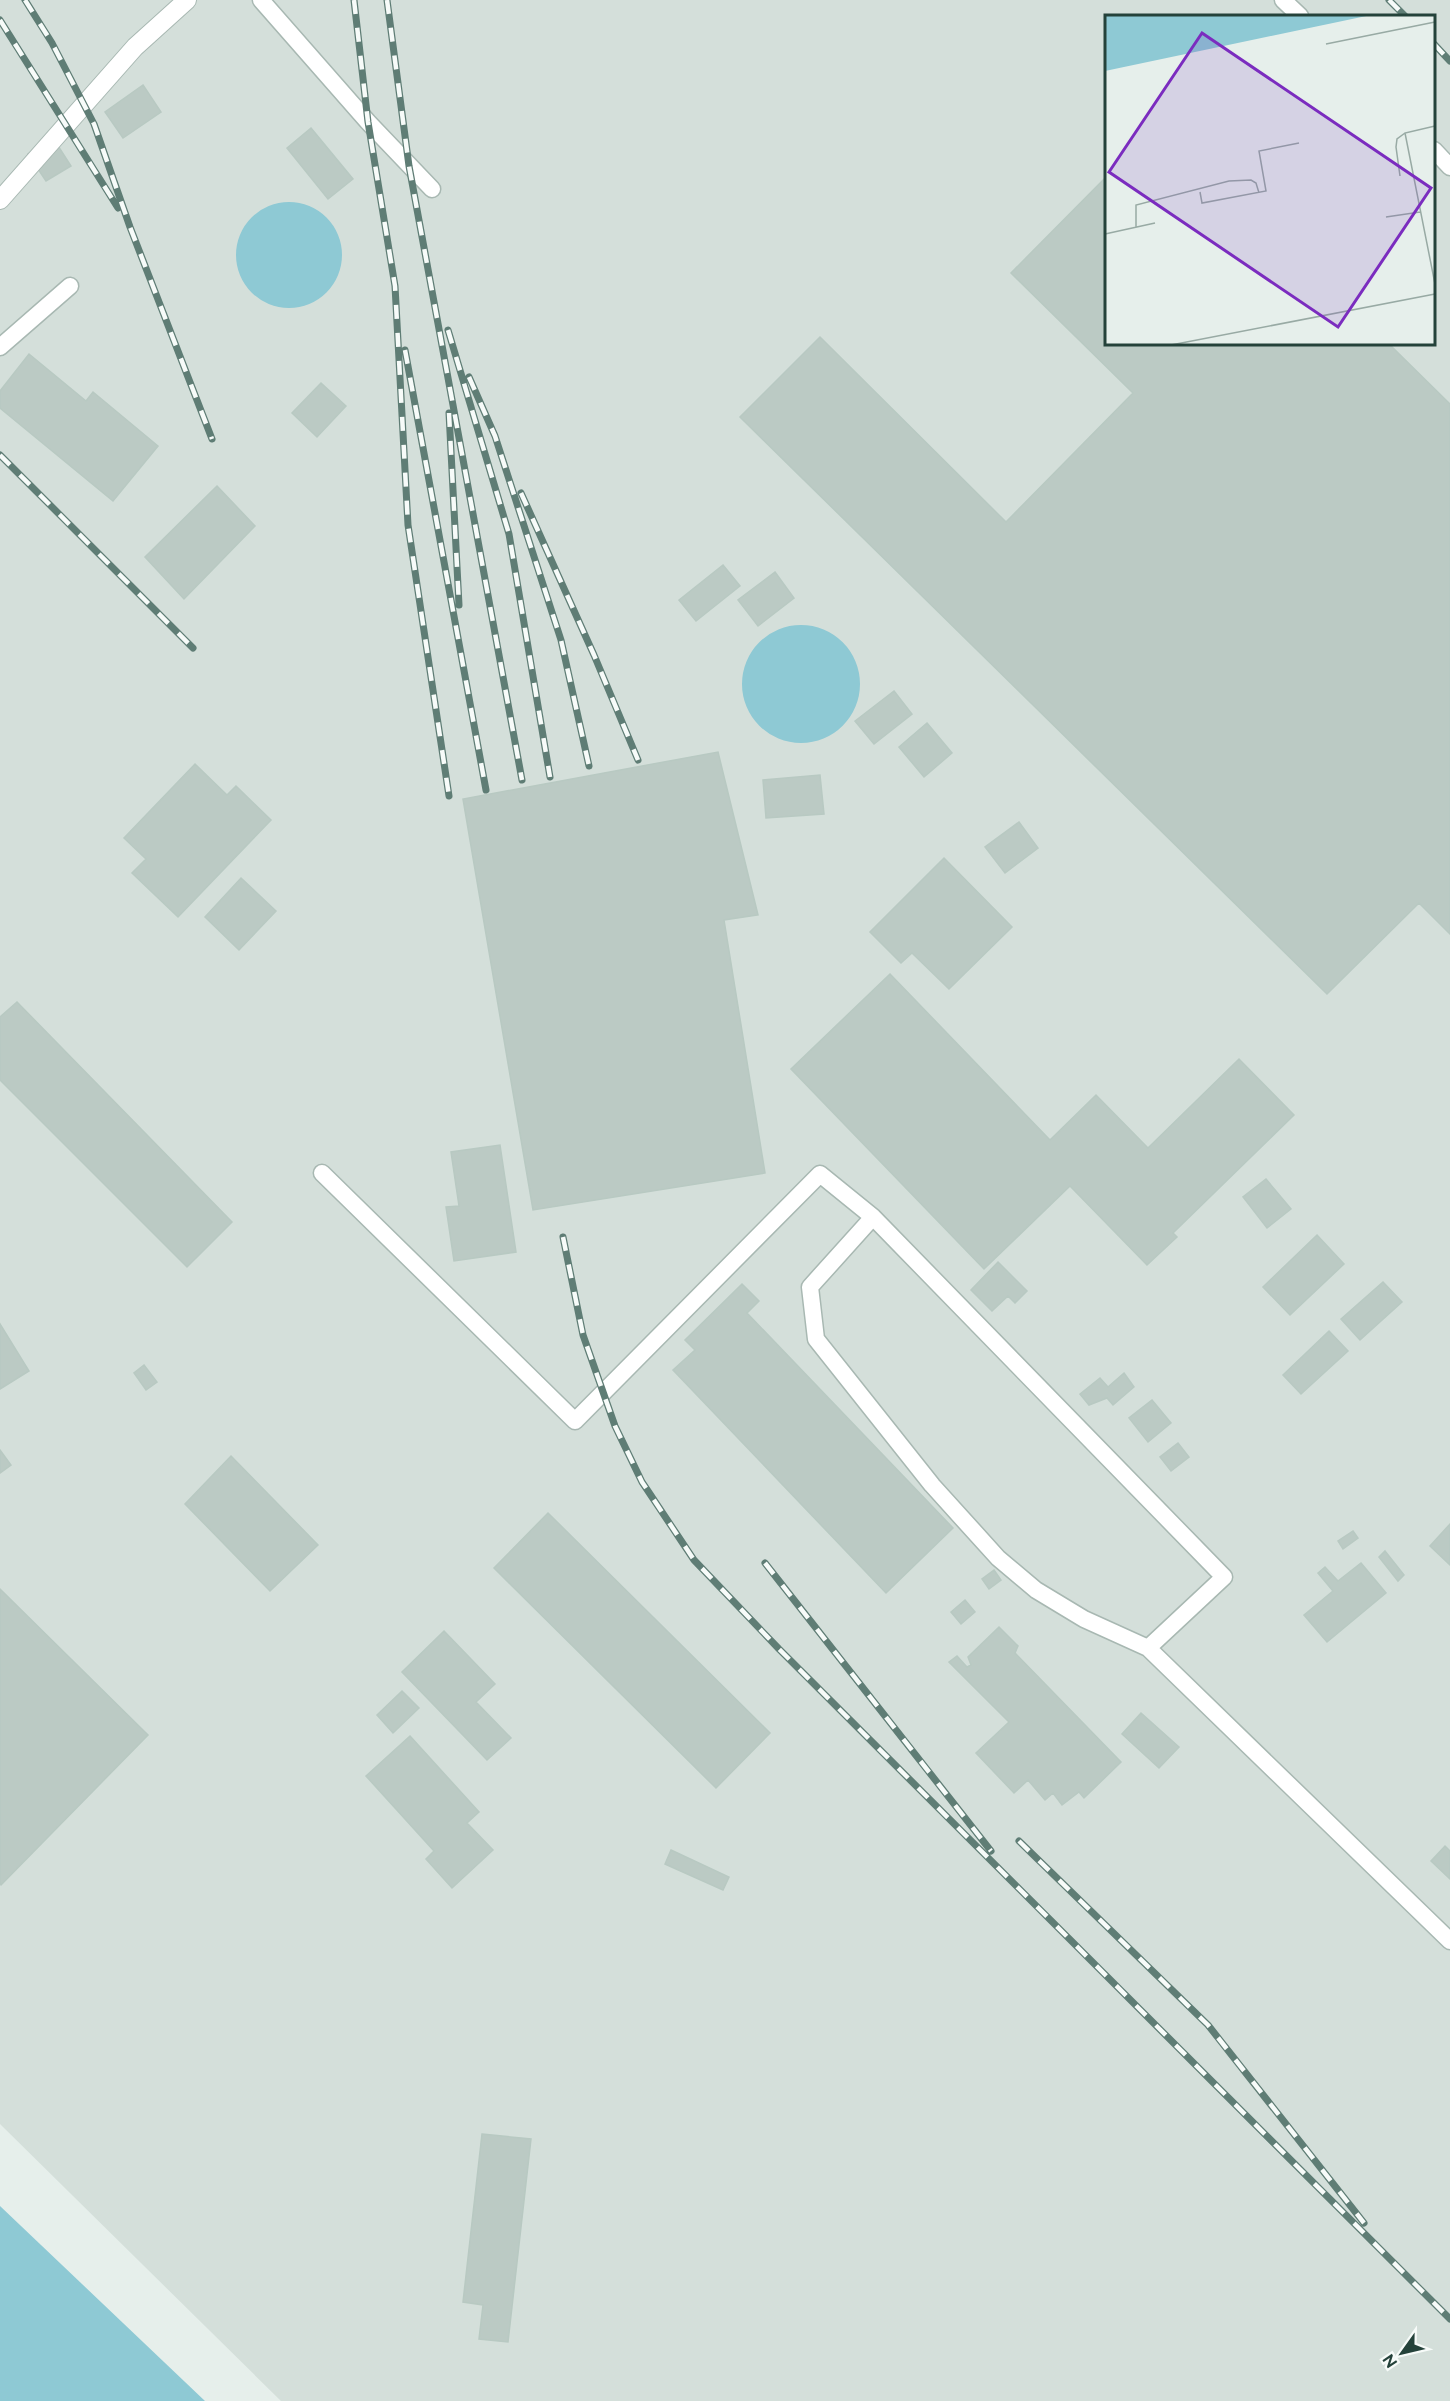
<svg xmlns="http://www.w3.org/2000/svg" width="1450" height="2401" font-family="Raleway,sans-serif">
<rect width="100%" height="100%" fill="#e6efeb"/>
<path fill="#d4dfda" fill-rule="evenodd" d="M0,0H1450V2401H281L0,2124ZM1106,16H1434V344H1106Z"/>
<path fill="#8ec9d4" d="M236 255a53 53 0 1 1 106 0a53 53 0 1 1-106 0Z
M742 684a59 59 0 1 1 118 0a59 59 0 1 1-118 0Z
M0,2206L205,2401H0Z"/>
<path fill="#bbcac4" stroke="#b8c9c2" stroke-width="1.5" d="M143,85L161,112L123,138L105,112Z
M311,128L353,179L328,199L287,148Z
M53,138L71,166L46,181L28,154Z
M1106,177V344H1389L1450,404V934L1419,903L1327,994L740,417L820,337L1006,522L1133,393L1011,273Z
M29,354L86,401L93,392L158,446L113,501L0,408V391Z
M321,383L346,406L317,437L292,413Z
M217,486L255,526L184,599L145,557Z
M723,565L740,586L696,621L679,600Z
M775,572L794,598L758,626L738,600Z
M894,691L912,714L874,744L855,721Z
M927,723L952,753L924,777L899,747Z
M718,752L758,915L724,920L765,1173L533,1210L463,799Z
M195,764L227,795L236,786L271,820L178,917L132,873L146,859L124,838Z
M820,775L824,814L766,818L763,780Z
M1019,822L1038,848L1005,873L985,847Z
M944,858L1012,927L949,989L912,953L901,963L870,932Z
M241,878L276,911L239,950L205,917Z
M890,974L1050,1140L1096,1095L1148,1148L1239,1059L1294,1115L1173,1233L1177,1237L1147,1265L1070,1186L984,1269L791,1069Z
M17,1002L232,1222L187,1267L0,1080V1017Z
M500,1145L516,1252L454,1261L446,1207L459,1206L451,1152Z
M1266,1179L1291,1209L1267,1228L1243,1197Z
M1317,1235L1344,1264L1290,1315L1263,1287Z
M998,1262L1027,1291L1015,1303L1008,1296L992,1311L971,1290Z
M1383,1282L1402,1302L1360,1340L1341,1319Z
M742,1284L759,1301L747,1313L953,1528L886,1593L673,1370L695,1350L685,1340Z
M0,1324L29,1371L0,1389Z
M1329,1331L1348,1351L1301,1394L1283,1375Z
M144,1365L157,1382L146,1390L134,1373Z
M1124,1373L1134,1387L1113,1405L1107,1398L1089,1405L1080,1394L1100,1378L1108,1387Z
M1152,1400L1171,1423L1148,1442L1129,1418Z
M1178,1443L1189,1457L1171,1471L1160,1457Z
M0,1450L11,1465L0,1473Z
M231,1456L318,1545L270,1591L185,1504Z
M548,1513L770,1733L716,1788L494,1568Z
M1450,1524V1565L1430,1546Z
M1353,1531L1358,1538L1343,1549L1338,1541Z
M1385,1551L1404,1575L1398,1581L1379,1557Z
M1361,1563L1386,1593L1327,1642L1304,1615L1333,1591L1318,1573L1325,1567L1338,1581Z
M994,1570L1001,1580L989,1589L982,1579Z
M0,1589L148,1735L1,1885L0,1884Z
M965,1600L975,1612L961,1624L951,1612Z
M999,1627L1018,1646L1015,1653L1121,1762L1084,1798L1079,1792L1062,1805L1053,1793L1045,1800L1028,1780L1014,1793L976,1753L1009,1722L949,1662L957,1656L967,1667L971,1665L968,1657Z
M444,1631L495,1684L476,1702L511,1738L487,1760L402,1672Z
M402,1691L419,1708L393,1733L377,1715Z
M1141,1713L1179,1747L1159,1768L1122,1734Z
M410,1736L479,1812L467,1823L493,1850L452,1888L426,1859L434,1851L366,1776Z
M1445,1846L1450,1851V1879L1431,1861Z
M671,1850L729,1877L723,1890L665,1864Z
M482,2134L531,2139L508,2342L479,2339L483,2305L463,2302Z"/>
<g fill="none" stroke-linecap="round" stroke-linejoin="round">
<g stroke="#a8b8b2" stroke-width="19">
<path id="lane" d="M261,0L368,122L432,189
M1283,0L1300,16
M1434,150L1450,167
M0,347L70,286
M322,1173L575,1421L820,1174L873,1217L1224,1577L1148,1648
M873,1217L810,1287L816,1339L932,1485L998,1558L1036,1590L1084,1619L1148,1648L1450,1941"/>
</g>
<g stroke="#a8b8b2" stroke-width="20">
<path id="street" d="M0,200L135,47L187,0"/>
</g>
<use href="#lane" stroke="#fff" stroke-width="16"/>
<use href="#street" stroke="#fff" stroke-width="18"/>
<g stroke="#5f7d75" stroke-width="7">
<path id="rail" d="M25,0L52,43L94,124L130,227L212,439
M354,0L368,122L395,286L408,525L449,796
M387,0L409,166L522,780
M1389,0L1405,16
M0,20L118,208
M1434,44L1450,61
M448,330L509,534L550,777
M405,350L486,790
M469,377L495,436L561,640L589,766
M449,413L459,605
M0,455L193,648
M521,493L594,655L638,760
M563,1237L583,1335L615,1426L642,1482L694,1560L779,1649L1450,2319
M765,1563L991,1851
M1019,1841L1208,2025L1364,2223"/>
</g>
<use href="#rail" stroke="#f7fbf9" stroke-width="4.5" stroke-dasharray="14" stroke-linecap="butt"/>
</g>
<g transform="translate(1105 15)">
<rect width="330" height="330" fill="#e6efeb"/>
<path d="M0,0H266L0,56Z" fill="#8ec9d4"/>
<path fill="none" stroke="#98aaa4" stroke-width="1.5" d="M221,29L330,7M330,111L300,118L330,269M295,161L291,132L292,124L300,118M95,177L97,188L161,176L154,136L194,128M281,202L315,197M31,212V190L124,166L146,165L151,168L154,178M0,219L50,208M66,330L330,279"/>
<path fill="#7b2cbf" fill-opacity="0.15" stroke="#7b2cbf" stroke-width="3" d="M97,18L326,173L233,312L4,157Z"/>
<rect width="330" height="330" fill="none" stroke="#24423a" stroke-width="3"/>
</g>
<g transform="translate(1402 2353) rotate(236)" stroke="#f7fbf9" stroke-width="4.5" paint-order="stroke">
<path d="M0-4.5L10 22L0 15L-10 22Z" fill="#24423a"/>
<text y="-9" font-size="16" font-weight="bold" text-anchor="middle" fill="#24423a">N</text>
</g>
</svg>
